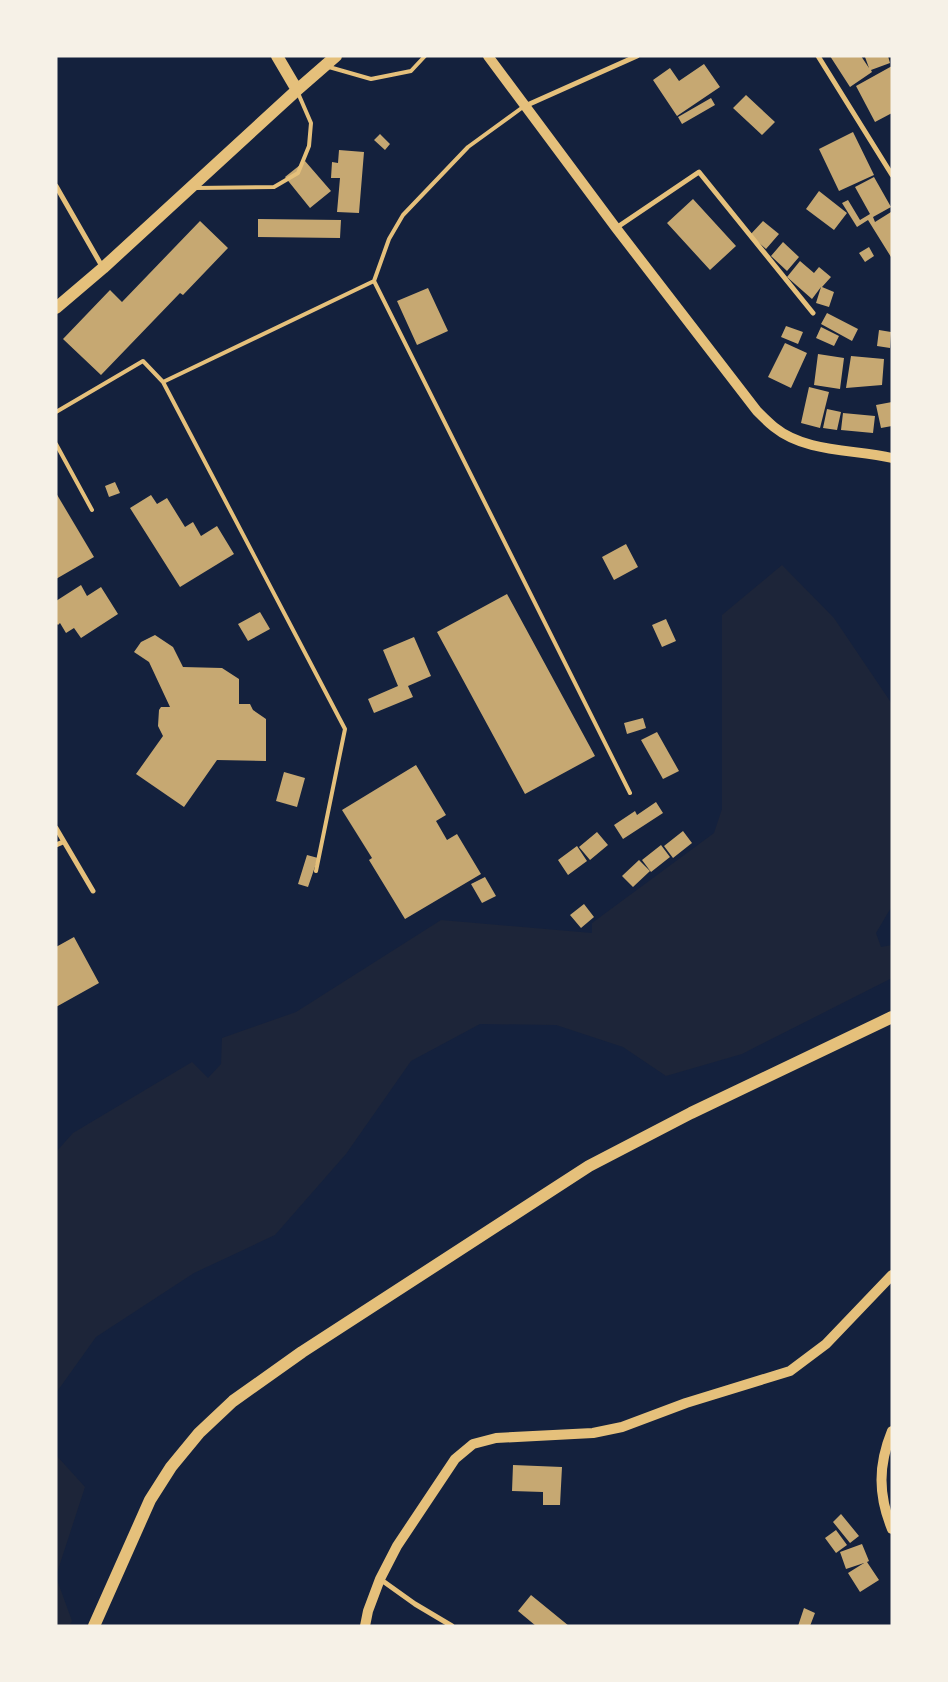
<svg xmlns="http://www.w3.org/2000/svg" width="948" height="1682" font-family="'Crimson Pro',serif">
<rect width="100%" height="100%" fill="#14213d"/>
<path fill="#1d2539" d="M782,565L834,618L892,704V906L876,933L881,947L892,945V978L742,1054L666,1076L623,1047L556,1025L480,1024L411,1061L346,1154L275,1235L194,1273L96,1337L56,1393V1152L73,1133L192,1062L208,1078L221,1064L222,1038L296,1012L441,920L592,933V923L714,833L722,809V615Z
M56,1455L85,1487L56,1576Z
M56,1577L72,1621L69,1626H56Z"/>
<path fill="#c6a872" d="M830,56H861L869,68L865,57L867,56H888L890,63L871,70L872,72L850,87Z
M704,64L720,87L677,116L653,80L670,68L679,81Z
M892,66V113L875,122L856,86Z
M746,95L775,122L762,135L733,108Z
M711,98L715,105L682,124L678,117Z
M853,132L874,175L839,191L819,149Z
M380,134L390,144L385,150L374,140Z
M339,150L364,152L359,213L337,212L340,178H331L332,162L338,163Z
M305,161L331,191L310,208L285,177Z
M874,177L891,207L873,217L875,222L891,212L892,213L891,257L868,220L857,227L842,203L848,200L860,220L870,214L855,187Z
M819,191L847,213L834,230L806,209Z
M693,199L736,246L710,270L667,223Z
M258,219L341,220L340,238L258,237Z
M200,221L228,248L183,295L180,293L101,375L63,339L110,290L122,302Z
M763,221L779,234L766,249L750,235Z
M783,242L799,257L787,271L771,256Z
M869,247L874,256L865,262L859,253Z
M800,261L814,273L819,267L831,277L822,287L834,292L829,307L816,303L821,287L812,299L787,277Z
M428,288L448,331L417,345L397,301Z
M827,313L858,329L852,341L821,324Z
M786,326L803,332L798,344L781,337Z
M821,327L839,336L834,346L816,338Z
M879,330L891,332L890,348L877,346Z
M785,343L807,353L791,388L768,377Z
M818,354L844,358L840,389L814,385Z
M851,356L884,359L882,385L846,388Z
M809,387L829,392L820,428L801,423Z
M892,402V426L881,428L876,405Z
M827,409L841,412L837,430L823,428Z
M843,413L875,416L873,433L841,430Z
M115,482L120,493L109,497L105,486Z
M56,493L94,557L56,579Z
M151,495L157,504L167,498L185,527L193,522L201,536L217,526L234,554L180,587L130,508Z
M626,544L638,567L614,580L602,557Z
M81,585L87,596L101,587L118,614L81,638L74,628L66,633L60,623L58,625L56,623V601Z
M507,594L595,756L525,794L437,632Z
M260,612L270,629L248,641L238,624Z
M666,619L676,641L662,647L652,625Z
M155,635L173,647L183,667L222,668L239,679V704H250L253,710L266,719V761L217,760L184,807L136,774L163,736L158,726L159,710L161,707H170L149,662L134,652L141,642Z
M414,637L431,676L408,686L413,697L374,713L368,699L398,686L383,650Z
M643,718L646,728L627,734L624,723Z
M657,732L679,771L663,779L641,740Z
M416,765L446,815L436,821L447,840L457,834L481,874L405,919L369,860L372,858L342,810Z
M284,772L305,778L297,807L276,801Z
M656,802L663,813L623,839L614,825L635,811L637,815Z
M683,831L692,843L673,858L664,846Z
M597,832L608,845L590,860L579,847Z
M661,845L670,857L651,872L642,860Z
M577,846L587,861L568,875L558,860Z
M307,855L318,858L308,887L298,884Z
M639,860L650,871L633,887L622,876Z
M485,877L496,896L482,903L471,884Z
M584,904L594,917L581,928L570,915Z
M74,937L99,983L56,1007V947Z
M513,1465L562,1467L560,1505H543V1492L512,1491Z
M841,1514L859,1536L850,1543L833,1522Z
M836,1530L847,1545L836,1553L825,1538Z
M862,1544L869,1561L867,1562L879,1580L860,1592L848,1573L864,1563L846,1569L840,1552Z
M531,1595L569,1626H536L518,1611Z
M804,1608L815,1613L810,1626H798Z"/>
<g fill="none" stroke-linecap="round" stroke-linejoin="round">
<path stroke="#e5c07b" stroke-width="4" d="M329,67L371,79L411,71L425,56
M523,107L468,147L403,215L389,239L374,281L630,793
M195,188L274,187L298,173L309,146L311,123L298,93
M163,382L374,281
M56,412L143,361L163,382L345,729L316,871
M56,444L92,510"/>
<path stroke="#e5c07b" stroke-width="5" d="M818,56L892,175
M525,106L637,56
M56,186L103,268
M616,228L699,172L813,313
M56,828L93,891
M56,845L63,842
M380,1579L415,1604L452,1626"/>
<path stroke="#e5c07b" stroke-width="10" d="M488,56L616,228L757,411C762,416 768,422 774,427C806,453 854,449 892,458
M892,1431C878,1465 878,1495 892,1529
M365,1626L368,1611L380,1579L397,1546L455,1459L473,1444L496,1438L593,1433L622,1427L686,1403L790,1371L826,1344L892,1275"/>
<path stroke="#e5c07b" stroke-width="12" d="M277,56L297,90
M56,308L103,268L297,90L336,56
M94,1626L150,1500L171,1467L199,1433L233,1401L302,1352L589,1166L691,1113L892,1017"/>
</g>
<rect width="948" height="1682" fill="none" stroke="#f6f1e7" stroke-width="115"/>
</svg>
